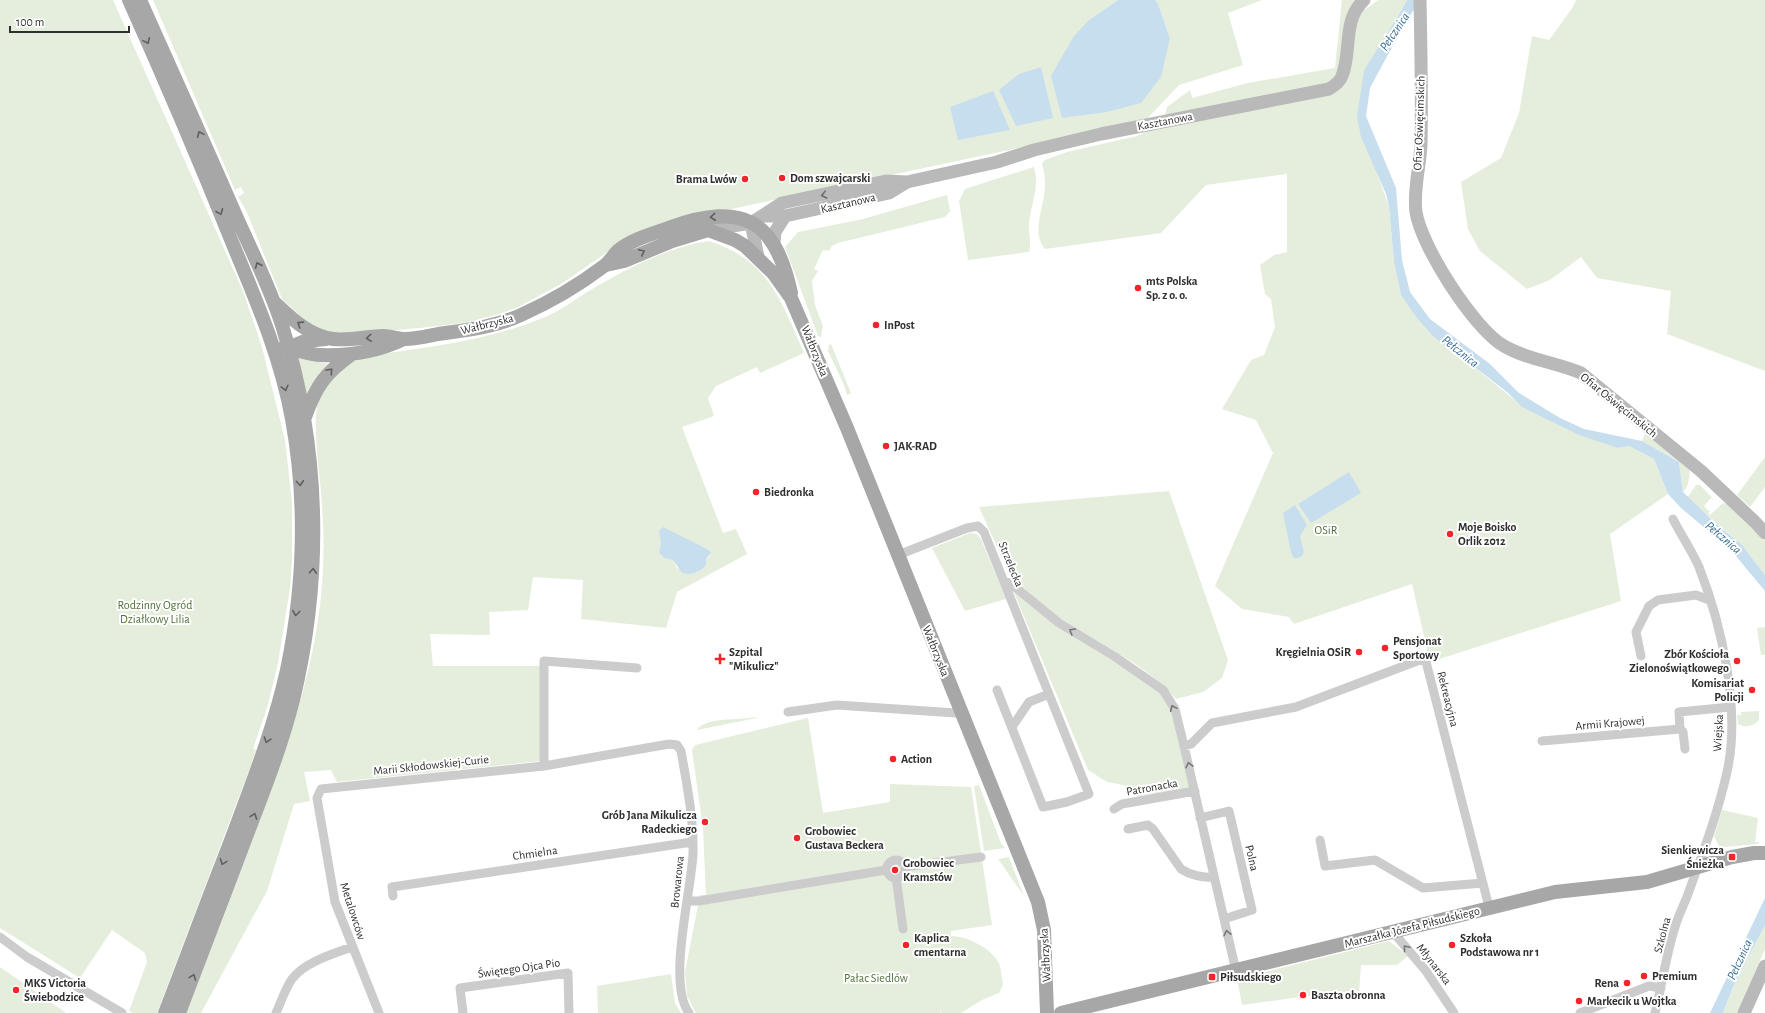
<svg xmlns="http://www.w3.org/2000/svg" width="1765" height="1013" font-family="'Alegreya Sans',sans-serif">
<rect width="100%" height="100%" fill="#fff"/>
<path fill="#e5eedc" fill-rule="evenodd" d="M0,0H113L243,291L262,347L285,440L292,503V561L290,588L278,663L267,708L253,749L256,750L251,765L157,1013H133L129,1011L147,962L145,953L112,930L80,978L0,928Z
M153,0H1118L1089,20L1170,38L1158,4L1155,0H1262L1228,13L1243,65L1179,85L1145,121L722,211L612,249L561,284L516,308L496,315L464,323L420,328L348,334L331,333L317,329L308,323L282,299L246,210L238,197L244,193L241,187L235,190Z
M1342,0H1356L1339,71L1328,84L1167,117L1165,114L1167,107L1190,90L1192,98L1248,83L1335,68Z
M1378,0H1407L1397,18L1357,117L1389,207L1394,262L1401,295L1452,352L1468,362L1523,407L1618,448L1629,446L1654,459L1668,494L1610,534L1621,601L1430,662L1412,584L1294,624L1289,617L1242,609L1215,586L1273,453L1256,420L1222,409L1251,360L1264,355L1275,327L1271,299L1265,294L1260,265L1274,255L1287,252V174L1206,185L1161,233L1045,249C1032,234 1042,212 1044,195C1046,185 1045,174 1042,164L1045,160L1067,152L1137,136L1148,131L1334,93L1355,23L1364,7L1366,9Z
M1576,0H1765V371L1667,334L1671,291L1597,278L1581,257L1550,280L1527,289L1480,251L1468,229L1461,182L1501,158L1519,113L1532,36L1549,40L1573,7Z
M1034,167C1040,187 1031,204 1029,223C1028,233 1032,242 1029,252L968,260L959,201L965,189Z
M947,195L950,211L945,217L838,243L832,246L829,251L823,250L814,269L818,271L812,281L815,305L823,326L821,337L818,336L785,247L798,232L863,219Z
M709,241C769,260 781,301 804,353L760,373L757,367L716,386L708,398L714,416L682,427L723,533L736,529L747,554L677,592L666,628L581,619L583,580L533,577L528,610L489,612L490,635L430,634L433,666H540L541,761L337,782L331,770L304,772L310,801L294,804L267,891L201,1013H186C212,947 237,882 261,816C289,742 316,664 322,585C324,559 324,531 322,505C321,479 310,417 320,396C329,378 344,365 363,357C425,347 486,342 545,317C560,311 573,301 587,292C625,270 664,248 709,241ZM661,542H692L709,550L710,556L706,559V565L697,573L677,568L673,560L664,558L659,553Z
M831,344L851,393L847,395L844,385L828,351L829,345Z
M298,357L329,364L307,400Z
M1645,433L1690,470C1689,478 1689,487 1683,492L1679,462L1642,441Z
M1765,457V487L1750,507L1737,495Z
M1696,485H1700L1716,502L1711,498L1704,506L1710,512L1708,513L1710,515L1723,503L1729,504L1765,541V575L1742,545L1687,498Z
M1169,491L1228,660L1222,678L1203,692L1176,699C1145,663 1102,646 1063,620C1043,607 1025,588 1007,573L1008,571L979,507Z
M970,533L977,534L981,539L1006,599L965,611L932,548Z
M1012,588L1154,685L1171,708L1190,786L1188,789L1155,796L1154,793L1139,796L1124,785L1107,782L1088,770Z
M1765,627V655H1761L1757,628Z
M1759,711V720C1753,727 1745,728 1738,724L1737,715H1741V712Z
M754,717L757,718L697,730C707,716 737,721 754,717Z
M808,718L823,813L890,802V784L971,787L992,925L951,931V936C967,936 991,948 999,963C1001,969 1002,978 1003,985L999,993L982,1000L961,1013H941L940,1010V1013H696L687,996L685,972L700,895H706L703,829L692,750L695,745Z
M979,785L1001,843L1005,848L984,851L974,786Z
M1722,810L1758,818L1755,842H1759L1758,844L1724,847L1719,846L1714,836Z
M1009,857L1024,896L998,859Z
M1765,925V949L1737,1013H1723L1733,987Z
M1389,941L1408,956L1397,965H1361L1359,993L1308,996L1307,992L1299,993L1300,997L1242,1005L1237,979Z
M0,967L65,1012V1013H0Z
M671,974L675,1003L681,1013H598L597,986Z"/>
<path fill="#c7deef" d="M1118,0H1155L1158,4L1170,38L1161,77L1141,103L1107,112L1062,118L1051,76L1074,36L1089,20Z
M1407,0H1424L1413,11L1399,34L1370,88L1366,116L1396,188L1402,260L1410,292L1430,319L1490,364L1519,393L1560,418L1584,429L1642,441L1679,462L1683,492L1714,522L1742,545L1765,575V591L1730,549L1681,508L1668,494L1654,459L1629,446L1618,448L1579,435L1522,407L1507,392L1468,362L1452,352L1432,335L1416,317L1401,295L1394,262L1389,207L1386,194L1361,137L1357,117L1364,70L1397,18Z
M1041,67L1053,118L1016,126L999,90L1019,74Z
M993,91L1010,130L958,140L950,107Z
M1349,472L1361,493L1311,523L1298,504Z
M1295,505L1307,525L1300,536L1304,552C1302,557 1299,559 1294,558L1291,553L1283,513Z
M663,527L709,550L711,553L706,559V565C699,573 693,575 682,573L673,560L664,558L659,553L661,542L659,531Z
M1765,898V925L1733,987L1723,1013H1710Z"/>
<g fill="none" stroke-linecap="round" stroke-linejoin="round">
<path stroke="#ccc" stroke-width="9" d="M898,555L967,528L978,526L984,532L1089,794L1067,802L1043,807L997,690
M1005,582L1010,583L1059,623L1114,656L1163,690L1175,709L1184,746L1236,971
M1641,656L1636,632L1649,606L1658,600L1696,595L1709,600
M788,712L837,705L956,713L960,711
M1012,727L1029,702L1049,694
M1680,729L1683,732L1685,749
M1542,741L1680,729L1679,712L1731,707
M1184,746L1191,744L1212,723L1296,707L1425,658L1489,907
M544,766V661L637,668
M1114,809L1122,804L1195,791
M1200,818L1229,811L1252,910L1224,919
M1128,829L1148,825L1153,829L1181,869C1190,875 1203,878 1213,877
M1320,840L1325,866L1375,860L1423,888L1483,883
M887 869a9 9 0 1 1 18 0a9 9 0 1 1-18 0Z
M905,867L981,857
M896,877L903,929
M393,896L392,887L692,842
M688,901H699L886,870
M1393,932L1426,971L1454,1013
M0,937L27,957L122,1013
M276,1013C281,1002 285,989 292,979C305,962 333,954 352,947
M379,1013L335,902L317,798L321,789L544,766L669,744L677,745L681,751C687,785 694,820 693,854C691,893 667,983 689,1013
M463,1013L460,988L568,973L569,1013
M1580,1013L1649,986L1661,988
M1655,1013C1662,985 1666,955 1675,927C1678,916 1684,905 1688,894C1702,855 1718,813 1727,772C1741,710 1722,626 1699,567C1692,551 1681,535 1673,519"/>
<path stroke="#b9b9b9" stroke-width="13" d="M1420,0C1421,48 1422,97 1421,145C1420,167 1413,190 1416,212C1421,246 1474,329 1504,346C1528,360 1556,362 1581,373L1701,471L1755,522L1765,533
M763,216H785L889,193L907,182
M751,223L758,257
M708,230L751,223L782,203L886,181L907,182L997,162L1034,150L1101,134L1329,89C1334,86 1340,82 1342,76C1352,52 1342,20 1364,0
M774,243L775,232L785,216
M1744,1013L1765,966"/>
<path stroke="#a7a7a7" stroke-width="14" d="M129,0C165,80 199,160 232,242C256,300 281,357 292,419C307,501 304,588 287,670C274,729 251,786 230,843C208,899 187,956 165,1013
M140,0C172,72 205,144 236,216C252,252 270,287 282,325C320,447 323,576 293,700C281,747 263,793 246,837C224,896 201,955 179,1013
M606,265L624,261L672,241L708,230L735,240L745,246L773,273L791,298L847,428L1038,902L1044,930L1047,1013
M275,303C291,318 309,336 333,339C350,341 368,336 384,336C391,336 398,339 405,339C416,339 428,336 438,334C466,330 495,327 521,315C550,302 579,285 604,266C610,262 613,255 619,250C632,239 655,233 671,227C743,202 775,219 791,293
M288,348L305,341L326,339
M281,349C294,347 307,355 320,355C348,356 379,351 404,339
M305,417C316,386 325,373 352,354
M1061,1013L1555,892L1647,882L1732,857L1754,853H1765"/>
</g>
<defs><path id="oneway-chevron" d="M-2-3.5L2.5 0L-2 3.5" fill="none" stroke-width="1.6" stroke-linecap="round" stroke-linejoin="round"/></defs>
<g stroke="#5f5f5f">
<use href="#oneway-chevron" transform="translate(147 41) rotate(66)"/>
<use href="#oneway-chevron" transform="translate(200 134) rotate(-114)"/>
<use href="#oneway-chevron" transform="translate(220 212) rotate(68)"/>
<use href="#oneway-chevron" transform="translate(713 217) rotate(174)"/>
<use href="#oneway-chevron" transform="translate(642 252) rotate(-25)"/>
<use href="#oneway-chevron" transform="translate(258 265) rotate(-113)"/>
<use href="#oneway-chevron" transform="translate(300 324) rotate(-147)"/>
<use href="#oneway-chevron" transform="translate(369 338) rotate(175)"/>
<use href="#oneway-chevron" transform="translate(330 371) rotate(-47)"/>
<use href="#oneway-chevron" transform="translate(285 388) rotate(76)"/>
<use href="#oneway-chevron" transform="translate(300 483) rotate(86)"/>
<use href="#oneway-chevron" transform="translate(313 571) rotate(-87)"/>
<use href="#oneway-chevron" transform="translate(296 613) rotate(97)"/>
<use href="#oneway-chevron" transform="translate(267 740) rotate(108)"/>
<use href="#oneway-chevron" transform="translate(254 816) rotate(-70)"/>
<use href="#oneway-chevron" transform="translate(223 862) rotate(111)"/>
<use href="#oneway-chevron" transform="translate(193 977) rotate(-69)"/>
</g>
<use stroke="#6d6d6d" href="#oneway-chevron" transform="translate(824 195) rotate(168)"/>
<g stroke="#767676">
<use href="#oneway-chevron" transform="translate(1072 631) rotate(-149)"/>
<use href="#oneway-chevron" transform="translate(1173 708) rotate(-114)"/>
<use href="#oneway-chevron" transform="translate(1189 765) rotate(-103)"/>
<use href="#oneway-chevron" transform="translate(1227 933) rotate(-103)"/>
<use href="#oneway-chevron" transform="translate(1406 948) rotate(-130)"/>
</g>
<g fill="#f4242a" stroke="#fff" stroke-width="1.5">
<circle cx="782" cy="178" r="4"/>
<circle cx="745" cy="179" r="4"/>
<circle cx="1138" cy="288" r="4"/>
<circle cx="876" cy="325" r="4"/>
<circle cx="886" cy="446" r="4"/>
<circle cx="756" cy="492" r="4"/>
<circle cx="1450" cy="534" r="4"/>
<circle cx="1385" cy="648" r="4"/>
<circle cx="1359" cy="652" r="4"/>
<path d="M718 653h4v4h4v4h-4v4h-4v-4h-4v-4h4z"/>
<circle cx="1737" cy="661" r="4"/>
<circle cx="1752" cy="690" r="4"/>
<circle cx="893" cy="759" r="4"/>
<circle cx="705" cy="822" r="4"/>
<circle cx="797" cy="838" r="4"/>
<rect x="1728" y="853" width="8" height="8" rx="2"/>
<circle cx="895" cy="870" r="4"/>
<circle cx="906" cy="945" r="4"/>
<circle cx="1452" cy="945" r="4"/>
<circle cx="1644" cy="976" r="4"/>
<rect x="1208" y="973" width="8" height="8" rx="2"/>
<circle cx="1627" cy="983" r="4"/>
<circle cx="16" cy="990" r="4"/>
<circle cx="1303" cy="995" r="4"/>
<circle cx="1579" cy="1001" r="4"/>
</g>
<g text-anchor="middle" dominant-baseline="central" stroke-width="4" stroke-linejoin="round" paint-order="stroke">
<g font-size="12" fill="#2f2f2f" stroke="#fff">
<text transform="translate(1165 121) rotate(-11)">Kasztanowa</text>
<text transform="translate(1419 123) rotate(-88)">Ofiar Oświęcimskich</text>
<text transform="translate(848 203) rotate(-13)">Kasztanowa</text>
<text transform="translate(487 324) rotate(-14)">Wałbrzyska</text>
<text transform="translate(815 351) rotate(68)">Wałbrzyska</text>
<text transform="translate(1619 405) rotate(39)">Ofiar Oświęcimskich</text>
<text transform="translate(1011 564) rotate(68)">Strzelecka</text>
<text transform="translate(936 651) rotate(68)">Wałbrzyska</text>
<text transform="translate(1448 699) rotate(76)">Rekreacyjna</text>
<text transform="translate(1610 723) rotate(-5)">Armii Krajowej</text>
<text transform="translate(1718 733) rotate(-87)">Wiejska</text>
<text transform="translate(431 765) rotate(-6)">Marii Skłodowskiej-Curie</text>
<text transform="translate(1152 787) rotate(-10)">Patronacka</text>
<text transform="translate(535 853) rotate(-8)">Chmielna</text>
<text transform="translate(1252 858) rotate(77)">Polna</text>
<text transform="translate(677 882) rotate(-84)">Browarowa</text>
<text transform="translate(353 911) rotate(72)">Metalowców</text>
<text transform="translate(1412 927) rotate(-14)">Marszałka Józefa Piłsudskiego</text>
<text transform="translate(1662 935) rotate(-75)">Szkolna</text>
<text transform="translate(1045 955) rotate(-93)">Wałbrzyska</text>
<text transform="translate(1434 964) rotate(52)">Młynarska</text>
<text transform="translate(519 968) rotate(-8)">Świętego Ojca Pio</text>
</g>
<g font-size="12" font-weight="bold" fill="#2f2f2f" stroke="#fff" text-anchor="start">
<text x="790" y="178">Dom szwajcarski</text>
<text x="737" y="179" text-anchor="end">Brama Lwów</text>
<text x="1146" y="281">mts Polska<tspan x="1146" dy="14">Sp. z o. o.</tspan></text>
<text x="884" y="325">InPost</text>
<text x="894" y="446">JAK-RAD</text>
<text x="764" y="492">Biedronka</text>
<text x="1458" y="527">Moje Boisko<tspan x="1458" dy="14">Orlik 2012</tspan></text>
<text x="1393" y="641">Pensjonat<tspan x="1393" dy="14">Sportowy</tspan></text>
<text x="729" y="652">Szpital<tspan x="729" dy="14">"Mikulicz"</tspan></text>
<text x="1351" y="652" text-anchor="end">Kręgielnia OSiR</text>
<text x="1729" y="654" text-anchor="end">Zbór Kościoła<tspan x="1729" dy="14">Zielonoświątkowego</tspan></text>
<text x="1744" y="683" text-anchor="end">Komisariat<tspan x="1744" dy="14">Policji</tspan></text>
<text x="901" y="759">Action</text>
<text x="697" y="815" text-anchor="end">Grób Jana Mikulicza<tspan x="697" dy="14">Radeckiego</tspan></text>
<text x="805" y="831">Grobowiec<tspan x="805" dy="14">Gustava Beckera</tspan></text>
<text x="1724" y="850" text-anchor="end">Sienkiewicza<tspan x="1724" dy="14">Śnieżka</tspan></text>
<text x="903" y="863">Grobowiec<tspan x="903" dy="14">Kramstów</tspan></text>
<text x="914" y="938">Kaplica<tspan x="914" dy="14">cmentarna</tspan></text>
<text x="1460" y="938">Szkoła<tspan x="1460" dy="14">Podstawowa nr 1</tspan></text>
<text x="1652" y="976">Premium</text>
<text x="1220" y="977">Piłsudskiego</text>
<text x="24" y="983">MKS Victoria<tspan x="24" dy="14">Świebodzice</tspan></text>
<text x="1619" y="983" text-anchor="end">Rena</text>
<text x="1311" y="995">Baszta obronna</text>
<text x="1587" y="1001">Markecik u Wojtka</text>
</g>
<g font-size="12" fill="#506f39" stroke="#fff">
<text x="1326" y="530">OSiR</text>
<text x="155" y="605">Rodzinny Ogród<tspan x="155" dy="14">Działkowy Lilia</tspan></text>
<text x="876" y="978">Pałac Siedlów</text>
</g>
<g font-size="13" font-style="italic" fill="#366e99" stroke="#fff">
<text transform="translate(1395 32) rotate(-56)">Pełcznica</text>
<text transform="translate(1460 352) rotate(39)">Pełcznica</text>
<text transform="translate(1723 538) rotate(41)">Pełcznica</text>
<text transform="translate(1740 960) rotate(-65)">Pełcznica</text>
</g>
</g>
<path d="M10 26v6h119v-6" fill="none" stroke="#2f2f2f" stroke-width="2"/>
<text x="16" y="26" font-size="12" fill="#2f2f2f" stroke="#ffffff" stroke-width="3" paint-order="stroke">100 m</text>
</svg>
